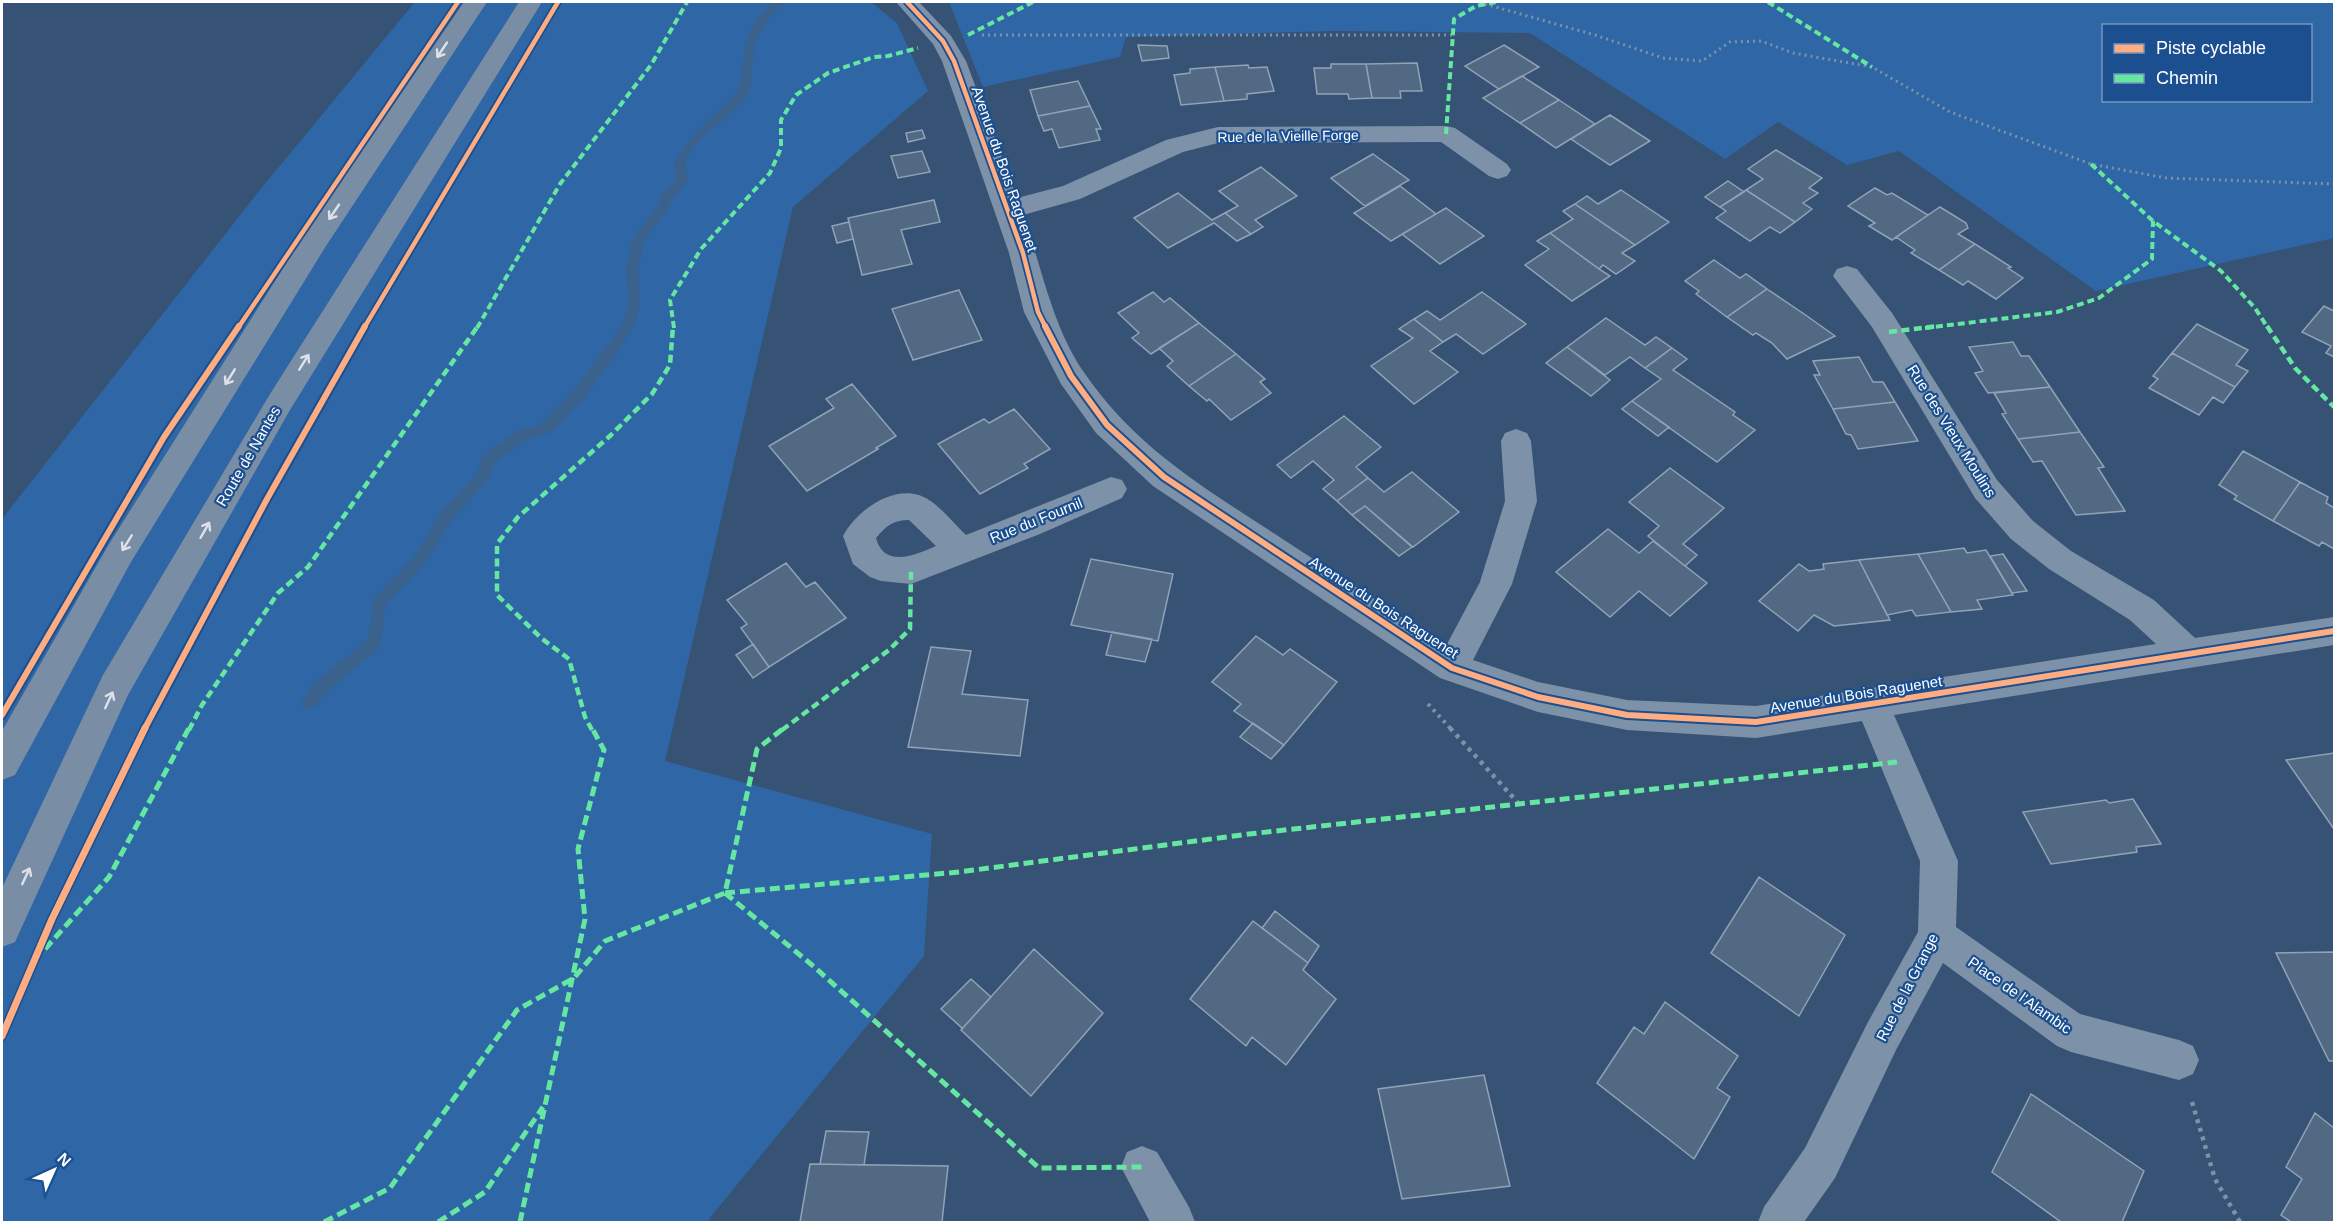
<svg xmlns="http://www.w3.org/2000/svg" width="2336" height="1224" font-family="Helvetica,sans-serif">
<rect width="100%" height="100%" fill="#365274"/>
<path fill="#2f66a5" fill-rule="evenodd" d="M415,2H871L897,23L928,91L793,207L665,761L932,834L924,956L709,1219V1222H2V519L259,191Z
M949,2H2334V238L2096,291L1899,151L1847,165L1778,122L1725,159L1530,33L1335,31L1126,37L1120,57L983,87ZM2104,26H2310V100H2104Z"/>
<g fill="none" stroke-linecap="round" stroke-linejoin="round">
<path fill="#3b618d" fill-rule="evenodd" d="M773,2H784C764,24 754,34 752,67C752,76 753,85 748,94C736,114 690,141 686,162C685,168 687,176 688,181L671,200L669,208L644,241L638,269L640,303L636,322L621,347L584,398L552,432L525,440L494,464L490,478L453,518L424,565L386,604L380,647L326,693L315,707L309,709L303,707L301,702L314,683L368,639L374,598L414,557L443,510L478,472L482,457L515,432L542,424L574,390L611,341L624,321L628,303L626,269L632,240L659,204L661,196L676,180L674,162L682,150L701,127L738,92L747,38L756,19Z"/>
</g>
<path fill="#526984" stroke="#92a2b6" stroke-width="1.5" d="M1138,45L1167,46L1169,58L1142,61Z
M1504,45L1539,67L1499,89L1465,66Z
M1417,63L1422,91H1400L1401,98H1372L1366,64Z
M1331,64H1366L1372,98L1349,99L1348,94H1317L1314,68H1331Z
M1248,65L1249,68L1267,67L1274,91L1247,94V99L1224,101L1215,67Z
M1215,67L1224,101L1181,105L1174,75L1190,73V69Z
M1522,76L1559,100L1520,123L1483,98Z
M1078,81L1090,106L1038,116L1030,90Z
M1559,100L1595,124L1556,148L1520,123Z
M1090,106L1101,129H1096L1100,140L1059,148L1052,129L1044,131L1038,116Z
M1610,115L1650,141L1610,165L1571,139Z
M922,130L925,138L908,142L906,133Z
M1776,150L1822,178L1809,188L1818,193L1803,203L1812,209L1795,222L1746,190L1763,179L1748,169Z
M922,151L930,172L898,178L891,156Z
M1373,154L1409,180L1365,206L1331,178Z
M1261,167L1297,196L1255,220L1263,227L1251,234L1225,213L1238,206L1219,191Z
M1728,181L1744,192L1720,207L1705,197Z
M1400,186L1436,214L1391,241L1354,213Z
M1875,188L1887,195L1892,193L1928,215L1892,240L1869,226L1875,223L1848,206Z
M1621,190L1669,222L1635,245L1575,204L1587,196L1598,204Z
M1746,190L1795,222L1780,233L1770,227L1750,241L1716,218L1726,211L1720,207Z
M1178,193L1212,220L1225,213L1251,234L1237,241L1214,223L1168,248L1134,218Z
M934,200L940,222L901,230L912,264L862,275L848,218Z
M1575,204L1635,245L1622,253L1635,261L1616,274L1603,265L1599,269L1550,233L1573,219L1563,211Z
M1940,207L1966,223L1968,228L1958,234L1975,244L1939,270L1911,253L1915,250L1896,237Z
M1446,208L1484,236L1440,264L1402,234Z
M849,222L853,239L837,243L832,226Z
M1550,233L1599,269L1610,276L1572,301L1525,265L1549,249L1537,241Z
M1975,244L2011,267L2008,268L2023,278L1996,299L1968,281L1963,285L1939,270Z
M1714,260L1740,278L1746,274L1767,289L1727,317L1696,294L1699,291L1685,281Z
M1767,289L1807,316L1835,336L1787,359L1772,343L1756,333L1753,335L1727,317Z
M959,290L982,340L913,360L892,309Z
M1153,292L1164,302L1170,298L1199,323L1151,354L1132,338L1139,333L1118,313Z
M1482,292L1526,324L1483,354L1456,334L1443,342L1414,319L1427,311L1440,320Z
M2324,306L2334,311V357L2326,353L2331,346L2302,332Z
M1606,318L1645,345L1656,337L1672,348L1645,368L1630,357L1605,375L1567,347Z
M1414,319L1443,342L1430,351L1458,372L1414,404L1371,366L1413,338L1399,329Z
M1199,323L1236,354L1189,386L1167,366L1173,361L1159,348Z
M2197,324L2248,350L2236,365L2248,371L2235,387L2172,353Z
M2013,342L2021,356H2029L2050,387L1988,393L1975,373L1983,371L1969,347Z
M1567,347L1610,380L1591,396L1546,363Z
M1672,348L1687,359L1673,370L1735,412L1733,415L1755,430L1717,462L1632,401L1661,379L1645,368Z
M2172,353L2235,387L2223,403L2213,397L2199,415L2149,388L2158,379L2153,376Z
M1236,354L1265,379L1260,382L1271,393L1231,420L1209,399L1207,401L1189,386Z
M1859,357L1873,382H1883L1895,402L1833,409L1814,375H1820L1813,361Z
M852,384L896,436L876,448L878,449L807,491L769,446L834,408L826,399Z
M2050,387L2080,432L2018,439L2002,414L2006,413L1994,393Z
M1632,401L1669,427L1658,436L1622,409Z
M1895,402L1918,441L1858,449L1851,435L1846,434L1833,409Z
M1014,409L1050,449L1024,464L1028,468L980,494L938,444L984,419L989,423Z
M1344,416L1381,447L1356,467L1368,478L1337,501L1323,489L1334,480L1313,461L1291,478L1277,465Z
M2080,432L2104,467L2098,468L2125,511L2076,515L2042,461L2033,462L2018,439Z
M2243,451L2300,482L2273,521L2234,499L2237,496L2219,485Z
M1670,468L1724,508L1683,544L1697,555L1685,566L1648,536L1659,526L1629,502Z
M1412,472L1459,512L1413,547L1365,506L1352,515L1337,501L1368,478L1384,492Z
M2300,482L2328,497L2326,503L2334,508V549L2322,542L2319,546L2273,521Z
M1365,506L1412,547L1399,556L1352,515Z
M1608,529L1639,553L1653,541L1707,583L1670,616L1639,591L1610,617L1556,572Z
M1964,548L1967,553L1986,550L2013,595L1977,600L1982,609L1951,612L1918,554Z
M1918,554L1951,612L1916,616L1912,610L1887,615L1859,560Z
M2003,554L2027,591L2012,593L1990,556Z
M1091,559L1173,574L1158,641L1071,625Z
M1859,560L1890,620L1834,626L1814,615L1798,631L1759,601L1799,564L1809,571L1824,569L1823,564Z
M786,563L806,587L815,582L846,618L769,667L741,628L747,624L727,600Z
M1112,632L1152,639L1145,662L1106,655Z
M1256,636L1283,655L1290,649L1337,682L1284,745L1234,711L1241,704L1212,682Z
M753,644L769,667L753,678L736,655Z
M931,647L971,651L962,694L1028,700L1020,756L908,747Z
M1253,723L1284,745L1271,759L1240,737Z
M2334,753V829L2286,760Z
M2133,799L2161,844L2136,847L2137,852L2051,864L2023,812L2106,800L2109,803Z
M1759,877L1845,935L1799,1016L1711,953Z
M1275,911L1319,946L1308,963L1262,928Z
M1253,921L1308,963L1303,970L1336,999L1286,1065L1252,1037L1246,1046L1190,999Z
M1034,949L1103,1013L1031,1096L961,1030Z
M2334,952V1061H2329L2276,953Z
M971,979L991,997L961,1030L962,1028L941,1009Z
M1665,1002L1738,1056L1717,1088L1730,1097L1694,1159L1597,1083L1634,1027L1644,1034Z
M1484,1075L1510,1186L1402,1199L1378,1089Z
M2031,1094L2144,1171L2122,1222H2061L1992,1172Z
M2315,1113L2334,1128V1222H2291L2281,1215L2302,1179L2286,1167Z
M826,1131L869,1132L864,1165L820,1164Z
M810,1164L948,1166L942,1222H800Z"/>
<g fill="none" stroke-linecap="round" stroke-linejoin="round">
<path stroke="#7d92a8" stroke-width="3" stroke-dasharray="2 4" stroke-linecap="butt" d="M1485,4L1595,35L1663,58L1702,61L1730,42L1761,41L1793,53L1872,67L1950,112L2091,164L2166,178L2334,184
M982,35H1453"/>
<path stroke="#7d92a8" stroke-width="4" stroke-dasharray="3 4.5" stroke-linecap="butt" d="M1428,704L1452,730"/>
<path stroke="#7d92a8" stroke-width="4.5" stroke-dasharray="4 5" stroke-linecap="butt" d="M1450,728L1520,805
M2192,1102L2215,1179L2240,1222"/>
<path fill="#7d92a8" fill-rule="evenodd" d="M896,2H919L951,36L966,61L1017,198L1063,186L1166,140L1218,127L1446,126L1455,128L1507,164L1511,170L1507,176L1498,179L1489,176L1441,142L1218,143L1183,152L1080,199L1023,215C1042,267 1051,323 1083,371C1135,447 1200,485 1275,534C1332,571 1389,609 1446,646L1480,582L1505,501L1501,441L1505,433L1516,429L1527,433L1531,441L1537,501L1512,584L1473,660L1538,682L1627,700L1756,706L2156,644L2130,620L2049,569L2011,539L1975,498L1872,327L1833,276L1837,269L1847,266L1857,269L1892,313L1997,480L2033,521L2071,551L2154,600L2195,638L2334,617V645L1894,715L1958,861L1956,927L2080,1014L2179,1040L2193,1046L2199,1060L2193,1074L2179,1080L2071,1052L2057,1046L1943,963L1896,1050L1835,1178L1804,1222H1758L1764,1207L1805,1148L1868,1022L1918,932L1920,861L1862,721L1756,738L1627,730L1538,712L1440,678L1153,486L1096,433L1061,384L1024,312L1009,253L942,61L933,44Z
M1111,477L1122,480L1127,489L1122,498L1040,534L911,584L881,581L870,577L853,564L843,536C857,509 899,480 929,500C942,508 954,524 966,535ZM909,520L936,546C916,555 884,569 876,538C886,526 893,520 909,520Z
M1142,1146L1157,1152L1189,1207L1195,1222H1150L1121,1167L1127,1152Z"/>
<path fill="#798da4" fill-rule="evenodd" d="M464,2H487L326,246L131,562L15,775L2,780V731L109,544L306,232Z
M519,2H542L290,410L128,695L15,942L2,947V888L103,675L270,394Z"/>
<path stroke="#66e7a1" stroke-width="4" stroke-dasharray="7 4" stroke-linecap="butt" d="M1768,2L1872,67
M968,35L1033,2
M1446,134L1454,19L1476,6L1496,2
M2091,164L2153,221L2221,271L2255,308L2268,328
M477,328L560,184L651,65L687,2
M674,328L670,300L701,249L770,173L781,148V120L796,95L828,73L874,57L888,56L918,48
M1925,328L2057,312L2099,298L2152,259L2153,221"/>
<path stroke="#66e7a1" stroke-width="4.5" stroke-dasharray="8 4.5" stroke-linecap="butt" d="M2267,326L2295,368L2334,407
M1889,332L1938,326
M189,730L202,705L278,593L308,567L478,326
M592,730L585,717L569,659L541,638L497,595V544L518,517L611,435L652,394L670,365L673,326
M782,730L889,650L910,629L911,571"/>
<path stroke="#66e7a1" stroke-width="5" stroke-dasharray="10 5" stroke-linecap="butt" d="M725,893L959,872L1249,834L1897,762
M725,893L812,965L1039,1168L1142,1167
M45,949L109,877L189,728
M324,1222L390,1188L517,1010L574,978L605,941L725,893L757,749L784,728
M438,1222L485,1192L543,1107
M520,1222L585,919L578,849L604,750L592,728"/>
<g stroke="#1b4f8f" stroke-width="8">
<path id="cycleway-far2" d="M907,2L943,41L954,61L1023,253L1038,312L1046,328
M238,328L458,2
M364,328L558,2"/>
</g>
<g stroke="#1b4f8f" stroke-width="10">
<path id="cycleway-far1" d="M1045,326L1071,376L1107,425L1164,477L1452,668L1538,697L1627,715L1756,722L2334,631
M2,715L164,437L239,326
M144,730L267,499L365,326"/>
</g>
<g stroke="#1b4f8f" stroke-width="10">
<path id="cycleway" d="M2,1036L52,919L145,728"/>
</g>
<use href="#cycleway-far2" stroke="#ffac80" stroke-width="4.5"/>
<use href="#cycleway-far1" stroke="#ffac80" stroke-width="6"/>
<use href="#cycleway" stroke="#ffac80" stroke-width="7"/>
</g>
<defs><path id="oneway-shaft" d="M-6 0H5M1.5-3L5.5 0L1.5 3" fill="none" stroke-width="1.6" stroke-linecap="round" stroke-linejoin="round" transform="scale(1.5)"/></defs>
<g stroke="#dee2e8">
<use href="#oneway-shaft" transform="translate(442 50) rotate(124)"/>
<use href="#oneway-shaft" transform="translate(334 212) rotate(124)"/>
<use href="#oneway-shaft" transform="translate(304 362) rotate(-58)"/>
<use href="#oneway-shaft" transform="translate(230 377) rotate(122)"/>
<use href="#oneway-shaft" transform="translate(205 530) rotate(-60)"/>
<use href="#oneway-shaft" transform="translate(127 543) rotate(122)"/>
<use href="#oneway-shaft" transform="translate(109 700) rotate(-65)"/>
<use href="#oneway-shaft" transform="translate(26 876) rotate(-65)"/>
</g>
<g text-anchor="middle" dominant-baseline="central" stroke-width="4.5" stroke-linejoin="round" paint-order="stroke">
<g font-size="14" fill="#fff" stroke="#1b4f8f">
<text transform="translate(1288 136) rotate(-1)">Rue de la Vieille Forge</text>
</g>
<g font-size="15" fill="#fff" stroke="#1b4f8f">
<text transform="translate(1005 169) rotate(71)">Avenue du Bois Raguenet</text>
<text transform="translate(1952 431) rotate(58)">Rue des Vieux Moulins</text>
<text transform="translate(248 456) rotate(-60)">Route de Nantes</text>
<text transform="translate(1036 520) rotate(-22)">Rue du Fournil</text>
<text transform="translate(1384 607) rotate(33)">Avenue du Bois Raguenet</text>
<text transform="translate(1856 694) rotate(-9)">Avenue du Bois Raguenet</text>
<text transform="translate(1907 987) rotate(-63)">Rue de la Grange</text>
<text transform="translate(2020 995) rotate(35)">Place de l'Alambic</text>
</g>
</g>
<rect width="2336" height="1224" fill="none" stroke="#ffffff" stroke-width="6"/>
<rect x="2102" y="24" width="210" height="78" fill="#1b4f8f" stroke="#7695bc" stroke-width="1.5"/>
<rect x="2114" y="44" width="30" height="9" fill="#ffac80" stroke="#7695bc" stroke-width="1.5"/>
<text x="2156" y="54" font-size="18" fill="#ffffff">Piste cyclable</text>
<rect x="2114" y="74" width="30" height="9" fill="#66e7a1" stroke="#7695bc" stroke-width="1.5"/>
<text x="2156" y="84" font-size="18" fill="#ffffff">Chemin</text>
<g transform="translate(54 1170) rotate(45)" stroke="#1b4f8f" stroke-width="4.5" paint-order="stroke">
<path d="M0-4.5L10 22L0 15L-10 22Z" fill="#ffffff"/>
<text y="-9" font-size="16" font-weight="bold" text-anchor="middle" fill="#ffffff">N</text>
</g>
</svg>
